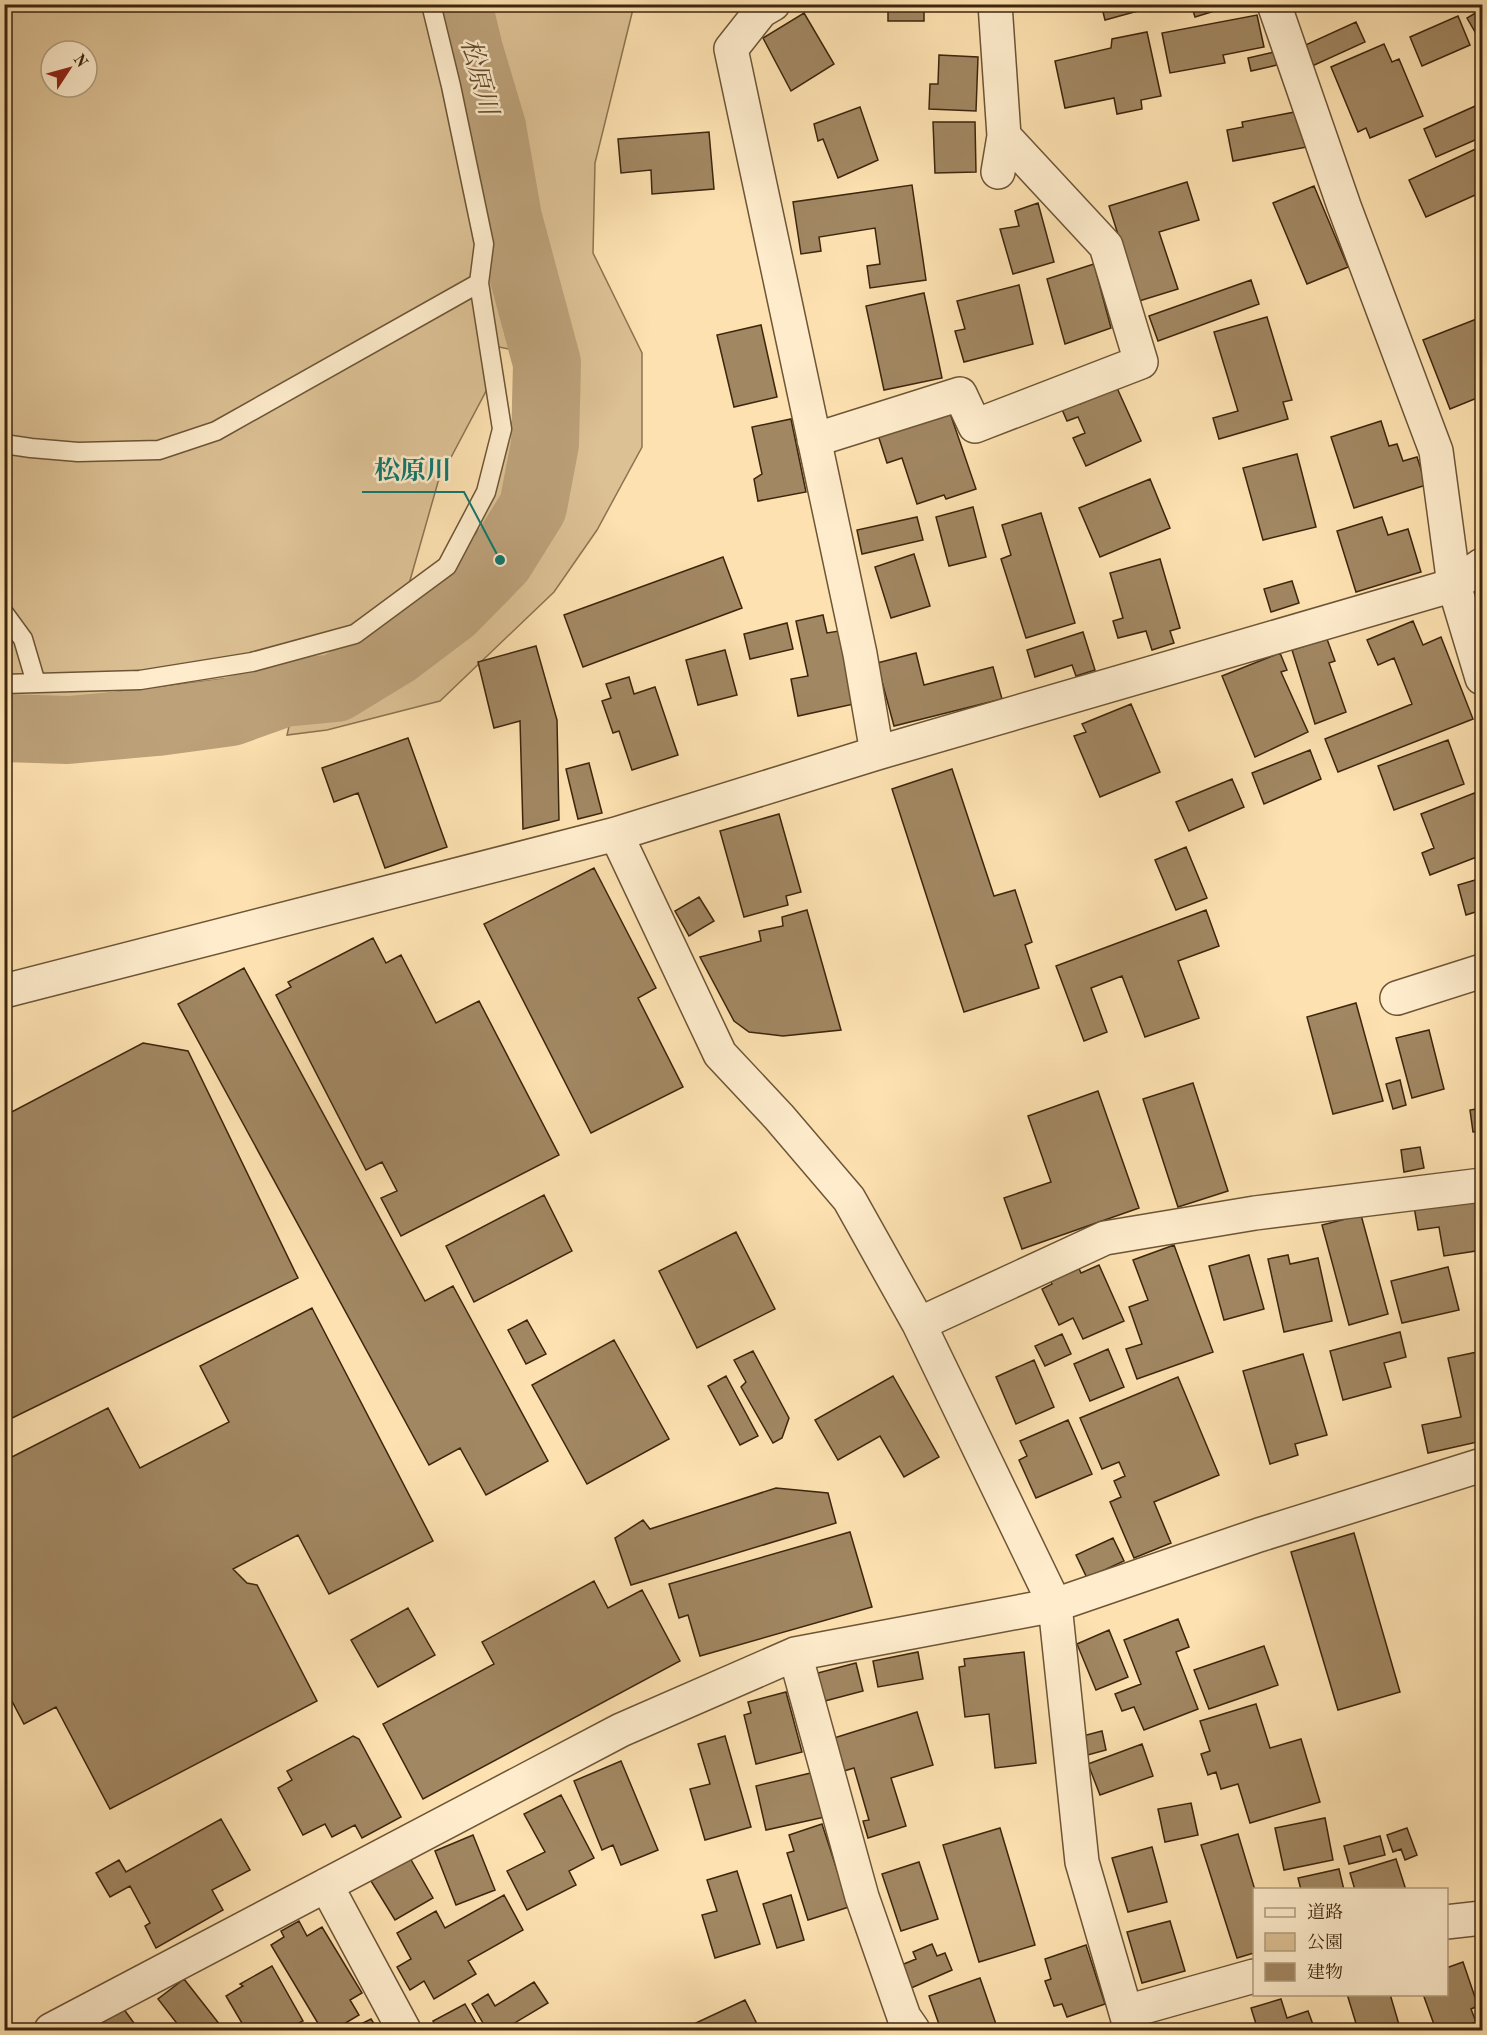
<svg xmlns="http://www.w3.org/2000/svg" width="1487" height="2035" font-family="'Old Standard TT','Noto Serif JP',serif">
<rect width="100%" height="100%" fill="#fde1b0"/>
<filter id="stains"><feTurbulence type="fractalNoise" baseFrequency=".00333" numOctaves="4"/><feColorMatrix values="0 0 0 0 .2 0 0 0 0 .09 0 0 0 0 .02 0 0 0 .5 -.17"/></filter>
<radialGradient id="worn" r=".72"><stop offset=".6" stop-color="#630" stop-opacity="0"/><stop offset="1" stop-color="#630" stop-opacity=".3"/></radialGradient>
<path fill="#dcc194" stroke="#8c7450" stroke-width="1.5" fill-rule="evenodd" d="M4,5H430L448,72L485,5H634L595,163L593,253L642,353V447L597,530L554,592L440,701L327,730L287,735L297,691L452,609L534,354L489,345L494,376L438,482L409,584L317,667L33,703L5,701ZM51,51H87V87H51Z"/>
<g fill="none" stroke-linecap="round" stroke-linejoin="round">
<path stroke="#bca179" stroke-width="68" d="M4,728L68,730L157,722L231,712L284,693L336,688L395,652L452,609L500,560L533,507L545,444L547,363L508,218L492,127L469,50L458,4"/>
</g>
<path fill="#a18762" stroke="#3d260d" stroke-width="1.5" d="M881,4H924V21H888V11H881Z
M1101,4H1148L1149,8L1105,20Z
M1191,4H1237L1195,17Z
M1411,4H1428L1413,11Z
M1482,9V44L1467,18Z
M804,13L834,64L791,91L763,38Z
M1257,15L1264,47L1223,55L1225,63L1170,73L1162,33Z
M1458,16L1470,45L1422,66L1410,37Z
M1356,22L1365,42L1310,67L1301,47Z
M1147,32L1161,96L1141,100L1142,109L1117,114L1114,98L1065,108L1055,61L1111,48L1112,39Z
M1384,44L1392,62L1399,59L1423,116L1370,138L1366,128L1358,132L1331,67Z
M1274,52L1277,65L1251,71L1248,58Z
M939,55L978,57L976,111L929,109L930,84H938Z
M1482,103V137L1436,157L1424,129Z
M860,107L878,160L838,178L823,139L818,141L814,124Z
M1300,111L1307,147L1233,161L1227,130L1243,127L1242,122Z
M933,122H975L976,172L935,173Z
M709,132L714,189L652,194L651,170L621,173L618,139Z
M1482,146V192L1426,217L1409,180Z
M1187,182L1199,220L1159,232L1178,289L1139,301L1109,206Z
M912,185L926,280L870,288L867,266L880,264L875,228L819,237L821,251L801,254L793,202Z
M1314,186L1348,267L1307,284L1273,203Z
M1038,203L1054,262L1013,274L1000,229L1019,226L1015,211Z
M1094,264L1111,328L1065,344L1047,279Z
M1251,280L1259,304L1158,341L1149,316Z
M1019,285L1033,344L964,362L955,331L965,329L957,301Z
M924,293L942,378L884,390L866,306Z
M1267,317L1292,400L1283,402L1288,419L1219,439L1213,418L1238,411L1214,332Z
M1479,318L1482,327V396L1450,409L1423,340Z
M761,325L777,397L734,407L717,335Z
M1117,388L1141,441L1086,466L1073,438L1085,433L1078,417L1067,421L1061,407L1078,399L1080,404Z
M949,410L976,489L946,499L944,495L917,504L902,458L887,463L878,435Z
M791,419L806,492L758,501L754,479L762,474L752,427Z
M1381,421L1389,446L1397,444L1403,461L1417,457L1426,485L1354,508L1331,437Z
M1297,454L1316,527L1263,540L1243,468Z
M1150,479L1170,528L1100,557L1079,508Z
M973,507L986,557L949,566L936,517Z
M1041,513L1075,623L1026,638L1001,559L1011,555L1002,525Z
M917,517L923,540L862,554L857,530Z
M1382,517L1388,535L1408,529L1421,572L1356,592L1337,531Z
M914,554L930,606L891,618L875,567Z
M723,557L742,608L583,667L564,615Z
M1160,559L1180,628L1170,631L1174,643L1152,650L1146,631L1118,638L1113,621L1123,618L1110,573Z
M1292,581L1299,603L1271,612L1264,589Z
M823,615L827,633L839,631L854,704L798,716L791,679L808,676L796,621Z
M1413,621L1423,645L1441,637L1473,719L1338,772L1325,739L1412,704L1394,658L1378,665L1367,640Z
M787,623L793,649L750,659L744,634Z
M1083,632L1095,670L1076,676L1072,665L1035,677L1027,650Z
M1327,639L1335,661L1329,663L1346,712L1315,724L1292,650Z
M536,646L557,720L559,820L523,829L520,721L494,728L478,662Z
M725,650L737,695L698,705L686,660Z
M916,653L924,685L993,667L1002,699L894,726L877,663Z
M1280,653L1287,670L1281,672L1308,732L1255,757L1222,676Z
M629,677L634,694L655,687L678,755L632,770L619,731L613,733L602,701L611,698L606,684Z
M1131,704L1160,772L1100,797L1074,736L1086,732L1082,724Z
M408,738L447,847L385,868L358,793L334,802L322,768Z
M1448,740L1464,784L1394,810L1378,766Z
M1310,750L1321,779L1264,804L1252,773Z
M589,763L602,813L578,819L566,769Z
M952,769L994,896L1015,890L1032,942L1025,945L1039,988L964,1012L892,789Z
M1232,779L1244,807L1189,831L1176,802Z
M1477,792L1482,806V839L1478,841L1482,855L1430,875L1422,853L1434,848L1421,814Z
M779,814L801,892L786,896L788,905L744,917L720,831Z
M1186,847L1207,898L1176,910L1155,860Z
M594,868L656,988L638,998L683,1087L591,1133L484,924Z
M1482,878V910L1466,915L1458,885Z
M699,897L714,921L689,936L675,911Z
M807,910L841,1030L783,1036L749,1032L734,1021L700,957L761,941L759,931L783,926L782,917Z
M1206,910L1219,946L1178,961L1199,1018L1145,1037L1122,976L1091,988L1107,1032L1084,1041L1056,966Z
M373,938L386,963L401,955L436,1023L479,1001L559,1155L401,1236L381,1198L397,1191L382,1162L366,1170L276,995L291,987L288,982Z
M244,968L425,1301L453,1286L548,1461L486,1495L460,1448L429,1465L178,1004Z
M1356,1003L1383,1101L1333,1114L1307,1017Z
M1429,1030L1444,1089L1412,1098L1396,1038Z
M143,1043L188,1051L298,1278L4,1422V1116Z
M1400,1080L1406,1105L1393,1109L1386,1084Z
M1193,1083L1228,1191L1178,1207L1143,1099Z
M1098,1091L1139,1208L1022,1249L1004,1198L1051,1182L1028,1116Z
M1482,1108V1131L1473,1132L1470,1110Z
M1420,1147L1424,1168L1404,1172L1401,1150Z
M1482,1191V1250L1444,1256L1439,1227L1418,1230L1413,1201Z
M544,1195L572,1251L474,1302L446,1246Z
M1361,1215L1388,1314L1349,1325L1322,1225Z
M736,1232L775,1309L697,1348L659,1271Z
M1174,1245L1213,1352L1137,1379L1126,1349L1142,1344L1129,1307L1148,1300L1133,1260Z
M1249,1255L1264,1309L1224,1320L1209,1266Z
M1288,1255L1290,1264L1318,1258L1332,1321L1284,1332L1268,1259Z
M1077,1264L1081,1273L1099,1265L1124,1321L1083,1339L1073,1318L1059,1325L1042,1289L1052,1284L1048,1277Z
M1448,1267L1459,1310L1402,1323L1391,1281Z
M312,1308L433,1541L329,1594L298,1535L233,1569L247,1583L257,1585L317,1701L110,1809L56,1707L24,1724L4,1686V1461L108,1408L140,1468L229,1422L200,1366Z
M527,1320L546,1354L526,1364L508,1330Z
M1400,1332L1406,1357L1384,1363L1391,1387L1343,1400L1330,1351Z
M1062,1334L1071,1354L1045,1366L1035,1346Z
M614,1340L669,1439L587,1484L532,1385Z
M1108,1349L1124,1387L1090,1401L1074,1364Z
M753,1351L789,1418L782,1438L773,1443L741,1387L746,1382L734,1360Z
M1482,1351V1441L1428,1453L1422,1425L1461,1417L1448,1358Z
M1303,1354L1327,1435L1295,1444L1298,1455L1270,1464L1243,1371Z
M1034,1360L1054,1407L1016,1424L996,1377Z
M726,1376L758,1436L740,1445L708,1386Z
M893,1376L939,1457L904,1477L880,1436L838,1460L815,1420Z
M1178,1377L1219,1475L1154,1502L1171,1543L1134,1558L1110,1502L1121,1497L1114,1481L1125,1476L1119,1462L1102,1469L1080,1418Z
M1068,1420L1092,1474L1036,1498L1019,1460L1027,1456L1020,1441Z
M776,1488L828,1493L836,1523L631,1585L615,1538L643,1520L650,1529Z
M850,1532L872,1607L700,1656L688,1615L679,1618L669,1584Z
M1354,1533L1400,1692L1338,1710L1291,1552Z
M1113,1538L1124,1561L1087,1578L1076,1555Z
M594,1581L608,1608L642,1590L680,1661L423,1799L383,1724L494,1664L482,1642Z
M408,1608L435,1655L378,1687L351,1640Z
M1178,1619L1189,1647L1176,1652L1198,1709L1144,1730L1134,1707L1122,1711L1115,1694L1141,1684L1124,1640Z
M1109,1630L1128,1677L1096,1690L1077,1644Z
M1264,1646L1278,1685L1209,1709L1194,1670Z
M918,1652L923,1679L878,1687L873,1661Z
M1024,1652L1036,1763L995,1768L989,1714L965,1717L959,1667L965,1666L964,1659Z
M856,1663L863,1691L821,1702L814,1674Z
M786,1692L802,1752L756,1764L744,1715L751,1713L748,1702Z
M1256,1704L1270,1748L1301,1739L1320,1802L1250,1823L1238,1784L1221,1789L1216,1772L1208,1775L1201,1754L1210,1751L1200,1721Z
M917,1712L933,1765L891,1778L906,1826L868,1838L863,1821L869,1820L854,1768L844,1771L834,1738Z
M1102,1731L1106,1750L1080,1757L1075,1738Z
M353,1736L359,1739L401,1817L362,1838L355,1825L332,1837L325,1824L303,1835L278,1788L292,1780L287,1771Z
M725,1736L751,1827L705,1840L690,1789L710,1784L698,1744Z
M1142,1744L1153,1776L1100,1795L1088,1764Z
M621,1761L658,1850L621,1865L613,1845L602,1850L574,1781Z
M815,1772L825,1817L766,1830L756,1786Z
M561,1795L594,1858L569,1871L576,1885L527,1910L507,1871L545,1852L524,1814Z
M1191,1803L1198,1835L1165,1842L1158,1809Z
M1325,1818L1333,1860L1284,1870L1275,1828Z
M221,1819L250,1870L212,1890L223,1910L156,1948L145,1926L150,1923L130,1886L110,1897L96,1873L119,1860L126,1872Z
M822,1824L849,1907L808,1920L787,1853L794,1851L789,1835Z
M1000,1828L1035,1945L979,1962L943,1845Z
M1407,1828L1417,1855L1405,1860L1401,1849L1393,1852L1387,1835Z
M1238,1834L1255,1890L1254,1953L1237,1958L1201,1845Z
M473,1835L495,1890L456,1905L435,1851Z
M1380,1836L1385,1855L1349,1864L1344,1846Z
M1152,1847L1167,1902L1128,1912L1112,1858Z
M410,1858L433,1898L395,1920L371,1881Z
M1396,1859L1406,1890H1355L1350,1873Z
M919,1862L938,1919L901,1931L882,1874Z
M1339,1869L1344,1890H1301L1298,1878Z
M737,1871L760,1944L715,1958L702,1915L717,1911L707,1880Z
M504,1895L523,1930L468,1961L476,1974L434,1999L424,1981L410,1990L397,1967L411,1959L397,1933L436,1911L445,1928Z
M791,1895L804,1940L777,1948L763,1904Z
M299,1921L307,1936L322,1927L362,1993L350,2000L359,2015L334,2030H322L271,1945L284,1937L281,1931Z
M1170,1921L1185,1971L1142,1983L1127,1932Z
M932,1944L937,1956L945,1953L952,1970L909,1989L899,1966L916,1959L913,1952Z
M1086,1945L1105,2004L1067,2017L1062,2004L1054,2006L1045,1981L1051,1979L1045,1959Z
M1482,1956V1974L1477,1957Z
M1463,1962L1478,2006L1471,2009L1476,2022L1453,2030H1436L1423,1994H1446V1968Z
M272,1966L303,2021L285,2030H246L226,1996L243,1986L240,1984Z
M980,1978L998,2030H941L929,1996Z
M184,1979L224,2030H182L158,1999Z
M534,1982L548,2003L503,2030H487L472,2004L488,1994L495,2006Z
M1347,1994H1390L1400,2028L1395,2030H1358Z
M1281,1999L1287,2018L1308,2011L1315,2030H1271L1269,2024L1257,2027L1251,2008Z
M745,2000L760,2030H681Z
M465,2004L480,2030H436L438,2029L433,2021Z
M123,2008L139,2030H103L105,2029L101,2024Z
M371,2019L378,2030H349Z"/>
<g fill="none" stroke-linecap="round" stroke-linejoin="round">
<g stroke="#6d5536" stroke-width="21">
<path id="service" d="M4,444L31,448L78,452L159,450L216,431L479,283L484,244L451,86L431,4
M4,613L23,639L36,683
M4,684L140,680L252,662L355,634L447,566L486,492L502,429L479,283"/>
</g>
<g stroke="#6d5536" stroke-width="36">
<path id="minor" d="M773,4L761,11L731,49L860,654L877,753
M1274,4L1344,206L1436,451L1454,585L1482,678
M998,172L1004,136
M814,440L960,394L975,426L1141,362L1106,246L1004,136L995,4
M616,834L720,1054L779,1117L849,1199L919,1324L1055,1605L1082,1862L1131,2030
M4,991L616,834L877,753L1454,585L1482,565
M1397,998L1482,971
M919,1324L1105,1238L1255,1213L1482,1185
M795,1654L862,1897L904,2017L913,2030
M326,1885L404,2030
M1446,1922L1482,1918
M1126,2012L1254,1976
M51,2030L621,1730L795,1654L1055,1605L1259,1535L1482,1465"/>
</g>
<use href="#service" stroke="#feeccc" stroke-width="18"/>
<use href="#minor" stroke="#feeccc" stroke-width="33"/>
</g>
<g text-anchor="middle" dominant-baseline="central" stroke-width="5" stroke-linejoin="round" paint-order="stroke">
<g font-size="26" font-style="italic" fill="#634b2d" stroke="#feeccc">
<text transform="translate(478 77) rotate(75)">松原川</text>
</g>
</g>
<path fill="none" stroke="#0f766e" stroke-width="2" d="M500 560L464 492H362"/>
<circle fill="#0f766e" stroke="#feeccc" stroke-width="2" cx="500" cy="560" r="6"/>
<g font-size="26" text-anchor="middle" font-weight="bold" fill="#0f766e" stroke="#feeccc" stroke-width="5" stroke-linejoin="round" paint-order="stroke">
<text x="413" y="479">松原川</text>
</g>
<rect width="1487" height="2035" fill="none" stroke="#fde1b0" stroke-width="24"/>
<rect x="6" y="6" width="1475" height="2023" fill="none" stroke="#3d260d" stroke-width="3"/>
<rect x="12" y="12" width="1463" height="2011" fill="none" stroke="#3d260d" stroke-width="1.5"/>
<rect x="1253" y="1888" width="195" height="108" fill="#feeccc" stroke="#b19d80" stroke-width="1.5"/>
<rect x="1265" y="1908" width="30" height="9" fill="#feeccc" stroke="#b19d80" stroke-width="1.5"/>
<text x="1307" y="1918" font-size="18" fill="#3d260d">道路</text>
<rect x="1265" y="1933" width="30" height="18" fill="#dcc194" stroke="#b19d80" stroke-width="1.5"/>
<text x="1307" y="1948" font-size="18" fill="#3d260d">公園</text>
<rect x="1265" y="1963" width="30" height="18" fill="#a18762" stroke="#b19d80" stroke-width="1.5"/>
<text x="1307" y="1978" font-size="18" fill="#3d260d">建物</text>
<g transform="translate(69 69) rotate(54)"><circle r="28" fill="#feeccc" stroke="#b19d80" stroke-width="1.5"/>
<path d="M0-4.5L10 22L0 15L-10 22Z" fill="#8f2418"/>
<text y="-9" font-size="16" font-weight="bold" text-anchor="middle" fill="#3d260d">N</text>
</g>
<rect width="100%" height="100%" filter="url(#stains)"/>
<rect width="100%" height="100%" fill="url(#worn)"/>
</svg>
